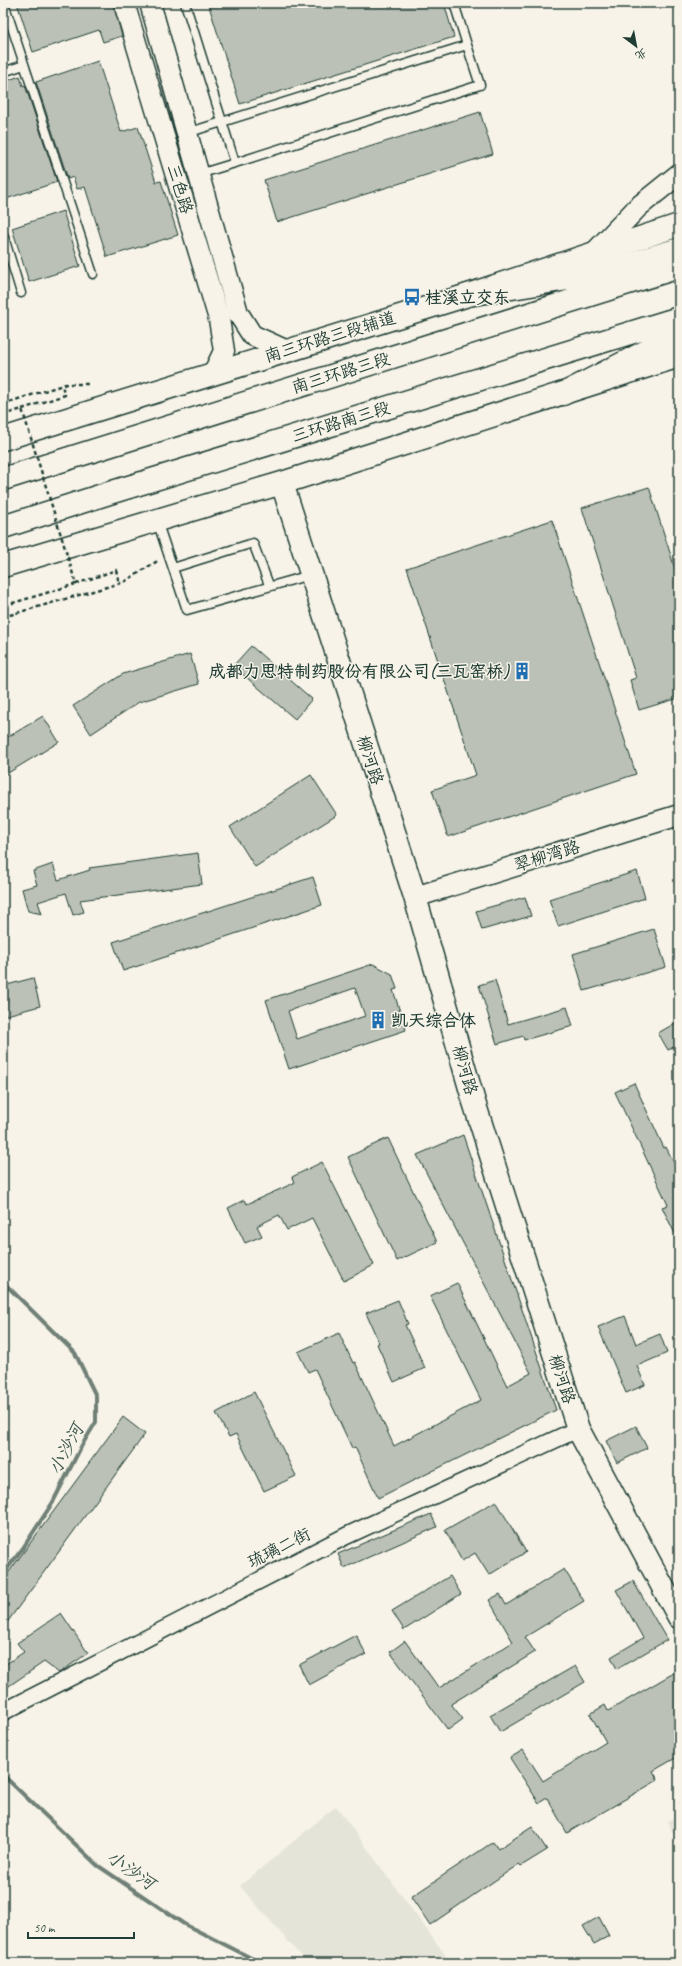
<svg xmlns="http://www.w3.org/2000/svg" width="682" height="1966" font-family="Caveat,'LXGW WenKai TC',sans-serif">
<rect width="100%" height="100%" fill="#f7f3e8"/>
<filter id="ink" filterUnits="userSpaceOnUse"><feTurbulence type="fractalNoise" baseFrequency=".025" numOctaves="2"/><feDisplacementMap in="SourceGraphic" scale="8" xChannelSelector="R" yChannelSelector="G"/><feConvolveMatrix kernelMatrix="1 2 1 2 8 2 1 2 1" color-interpolation-filters="sRGB"/></filter>
<g filter="url(#ink)">
<path fill="#e5e4d9" d="M336,1806L451,1963H307L240,1886Z
M679,1815V1845L667,1821Z"/>
<g fill="none" stroke-linecap="round" stroke-linejoin="round">
<path stroke="#6f8077" stroke-width="4" d="M3,1282L75,1353L96,1396V1422L82,1445L53,1502L23,1548L3,1574
M3,1775L97,1865L184,1924L261,1963"/>
</g>
<path fill="#bbc1b6" stroke="#1f3d34" fill-rule="evenodd" d="M17,3H113L122,36L103,42L99,30L33,52Z
M208,3H444L454,37L240,104Z
M98,61L121,132L138,127L156,182L161,181L178,235L107,257L85,187L77,189L73,177L68,179L36,82Z
M20,76L23,86L25,85L57,182L3,200V82Z
M480,112L493,154L277,222L264,180Z
M63,211L80,266L29,282L12,228Z
M649,487L679,581V698L639,710L630,680L636,678L582,508Z
M552,520L636,774L448,837L432,790L476,775L407,568Z
M251,646L312,699L295,719L233,666Z
M190,654L199,684L139,702L91,734L73,706L123,674Z
M43,716L59,742L3,776V740Z
M311,775L337,815L255,867L230,827Z
M198,853L202,884L80,900L84,912L73,915L66,893L38,902L42,914L28,911L22,889L37,885L33,871L53,864L58,880L90,870L89,868Z
M637,871L645,898L558,926L549,899Z
M313,877L322,905L123,971L113,942Z
M525,897L531,916L482,930L476,911Z
M654,929L666,967L584,991L573,954Z
M373,964L392,974L397,989L393,990L406,1030L289,1069L266,1000ZM355,988L365,1016L297,1039L288,1011Z
M33,978L40,1006L3,1016V986Z
M495,980L508,1024L567,1007L573,1026L524,1040L523,1036L497,1044L479,985Z
M679,1021V1044L668,1050L658,1033Z
M634,1083L664,1148L666,1147L679,1173V1242L662,1207L668,1205L615,1092Z
M463,1135L556,1410L378,1498L355,1447L352,1448L315,1369L308,1372L298,1352L339,1333L353,1363L355,1362L394,1446L481,1400L430,1296L457,1283L507,1386L531,1373L417,1155Z
M388,1138L437,1242L397,1261L348,1157Z
M322,1162L374,1265L344,1281L312,1218L287,1230L279,1215L257,1226L262,1236L245,1243L228,1208L244,1200L247,1204L294,1183L292,1177Z
M398,1300L408,1324L405,1325L425,1368L394,1382L377,1344L379,1343L366,1313Z
M625,1316L636,1344L660,1334L667,1353L637,1366L645,1385L626,1393L598,1327Z
M254,1392L296,1476L264,1491L236,1434L229,1437L216,1413Z
M123,1417L145,1434L3,1628V1580Z
M636,1426L647,1448L617,1463L606,1441Z
M496,1501L526,1552L489,1575L475,1553L462,1561L445,1530Z
M431,1514L437,1527L344,1568L338,1554Z
M564,1569L584,1601L525,1637L535,1652L451,1704L463,1719L448,1730L390,1652L405,1641L439,1688L513,1642L489,1600L500,1594L506,1605Z
M450,1576L461,1594L404,1630L392,1611Z
M633,1581L667,1640L617,1669L611,1657L643,1638L616,1590Z
M61,1613L88,1653L59,1673L44,1662L3,1690V1666L24,1652L17,1643Z
M356,1635L366,1654L309,1685L299,1665Z
M575,1666L585,1682L500,1732L490,1715Z
M679,1670V1756L653,1771L658,1780L567,1833L547,1798L539,1803L510,1758L523,1750L543,1781L606,1742L590,1714L605,1705L608,1711Z
M532,1827L547,1850L521,1866L519,1864L430,1925L411,1897L493,1842L498,1849Z
M599,1917L609,1936L594,1944L583,1926Z"/>
<g fill="none" stroke-linecap="round" stroke-linejoin="round">
<g stroke="#1f3d34" stroke-width="11">
<path id="service" d="M4,3L93,274
M185,3L235,163L199,174
M3,72L24,65
M187,133L467,45L454,3
M235,163L480,85L467,45
M3,234L21,293
M157,521L187,610L310,575
M173,568L253,543L269,585"/>
</g>
<g stroke="#1f3d34" stroke-width="19">
<path id="minor" d="M3,1712L346,1536L578,1429"/>
</g>
<g stroke="#1f3d34" stroke-width="23">
<path id="tertiary" d="M124,3L219,319L224,351L213,374
M150,3L238,313L252,335L285,350
M596,251L638,207L679,174
M415,897L679,815"/>
</g>
<g stroke="#1f3d34" stroke-width="25">
<path id="secondary" d="M3,439L468,295L679,225
M282,483L415,897L474,1102L578,1429L679,1617
M3,566L282,483L679,356"/>
</g>
<g stroke="#1f3d34" stroke-width="25">
<path id="trunk" d="M468,295L593,275L679,249
M563,394L662,343L679,337
M3,479L679,267
M3,527L106,494L679,318"/>
</g>
<path stroke="#1f3d34" stroke-width="2.5" stroke-dasharray="4 3" stroke-linecap="butt" d="M3,404L66,384H90
M22,409L65,395L62,386
M76,584L116,570L119,583
M3,617L124,582L159,560"/>
<use href="#service" stroke="#f7f3e8" stroke-width="8"/>
<use href="#minor" stroke="#f7f3e8" stroke-width="16"/>
<use href="#tertiary" stroke="#f7f3e8" stroke-width="20"/>
<use href="#secondary" stroke="#f7f3e8" stroke-width="22"/>
<use href="#trunk" stroke="#f7f3e8" stroke-width="22"/>
<path stroke="#1f3d34" stroke-width="2.5" stroke-dasharray="4 3" stroke-linecap="butt" d="M3,415L22,409L76,584L3,606"/>
</g>
</g>
<defs>
<g id="bus-bare" transform="scale(1.38)"><path d="M-5-6H5V4H4V6H2V4H-2V6H-4V4H-5ZM-3.5-4V0h7V-4ZM-3.5 1.2v1.5H-2V1.2ZM2 1.2v1.5H3.5V1.2Z" fill="#1f6fb2" stroke="#f7f3e8" stroke-width="2.5" paint-order="stroke"/></g>
<g id="building-bare" transform="scale(1.38)"><path d="M-4-6H4V6H1V3H-1V6H-4ZM-2.5-4.3h1.7v1.8h-1.7ZM.8-4.3h1.7v1.8H.8ZM-2.5-1h1.7V.8h-1.7ZM.8-1h1.7V.8H.8Z" fill="#1f6fb2" stroke="#f7f3e8" stroke-width="2.5" paint-order="stroke"/></g>
</defs>
<g fill-rule="evenodd">
<use href="#bus-bare" x="412" y="297"/>
<use href="#building-bare" x="522" y="671"/>
<use href="#building-bare" x="378" y="1020"/>
</g>
<g text-anchor="middle" dominant-baseline="central" stroke-width="3" stroke-linejoin="round" paint-order="stroke">
<g font-size="17" fill="#1f3d34" stroke="#f7f3e8">
<text transform="translate(180 189) rotate(73)">三色路</text>
<text transform="translate(330 337) rotate(-17)">南三环路三段辅道</text>
<text transform="translate(341 373) rotate(-17)">南三环路三段</text>
<text transform="translate(341 422) rotate(-17)">三环路南三段</text>
<text transform="translate(370 760) rotate(72)">柳河路</text>
<text transform="translate(547 856) rotate(-17)">翠柳湾路</text>
<text transform="translate(465 1070) rotate(74)">柳河路</text>
<text transform="translate(562 1379) rotate(72)">柳河路</text>
<text transform="translate(279 1548) rotate(-27)">琉璃二街</text>
</g>
<g font-size="17" font-weight="bold" fill="#1f3d34" stroke="#f7f3e8" text-anchor="start">
<text x="425" y="297">桂溪立交东</text>
<text x="509" y="671" text-anchor="end">成都力思特制药股份有限公司(三瓦窑桥)</text>
<text x="391" y="1020">凯天综合体</text>
</g>
<g font-size="18" font-style="italic" fill="#405950" stroke="#f7f3e8">
<text transform="translate(66 1449) rotate(-62)">小沙河</text>
<text transform="translate(131 1870) rotate(35)">小沙河</text>
</g>
</g>
<rect width="682" height="1966" fill="none" stroke="#f7f3e8" stroke-width="16"/>
<rect x="8" y="8" width="666" height="1950" fill="none" stroke="#1f3d34" stroke-width="1.5" filter="url(#ink)"/>
<g transform="translate(636 46) rotate(148)" stroke="#f7f3e8" stroke-width="3" paint-order="stroke">
<path d="M0-3L7 15L0 10L-7 15Z" fill="#1f3d34"/>
<text y="-6" font-size="11" font-weight="bold" text-anchor="middle" fill="#1f3d34">北</text>
</g>
<path d="M28 1932v6h106v-6" fill="none" stroke="#1f3d34" stroke-width="2"/>
<text x="34" y="1932" font-size="12" fill="#1f3d34" stroke="#f7f3e8" stroke-width="3" paint-order="stroke">50 m</text>
</svg>
